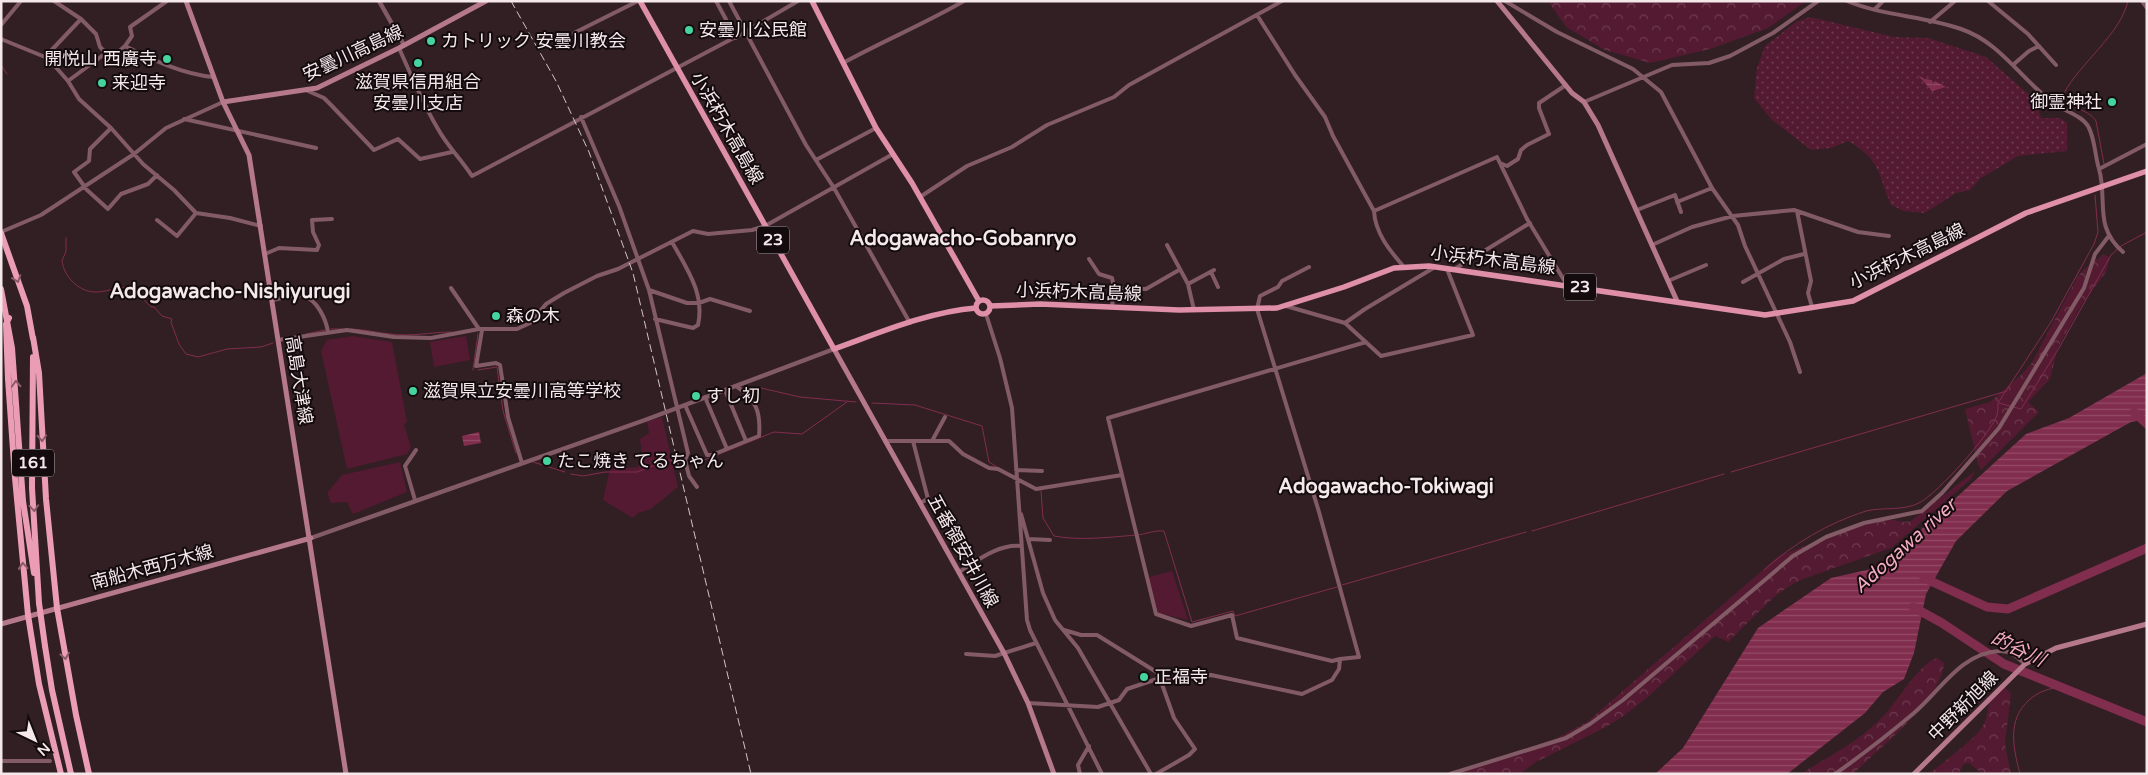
<svg xmlns="http://www.w3.org/2000/svg" width="2148" height="775" font-family="'Varela Round','Noto Sans JP',sans-serif">
<defs>
<pattern id="forest-crowns" width="20" height="18" patternUnits="userSpaceOnUse" patternTransform="scale(1.25)"><rect width="20" height="18" fill="#541a31"/><path d="M2 6a3 3 0 1 1 6 0M12 15a3 3 0 1 1 6 0" fill="none" stroke="#6d3b4f"/></pattern>
<pattern id="park-dots" width="8" height="8" patternUnits="userSpaceOnUse" patternTransform="scale(1.25)"><rect width="8" height="8" fill="#541a31"/><path d="M2 2h.1M6 6h.1" fill="none" stroke="#6d3b4f" stroke-width="1.8" stroke-linecap="round"/></pattern>
<pattern id="water-rules" width="6" height="5" patternUnits="userSpaceOnUse" patternTransform="scale(1.25)"><rect width="6" height="5" fill="#812d4e"/><path d="M0 2.5h6" fill="none" stroke="#934b68"/></pattern>
</defs>
<rect width="100%" height="100%" fill="#311f24"/>
<path fill="#541a31" d="M352,336L392,342L407,422L404,424L411,448L407,454L347,469L321,351L327,340Z
M466,336L470,360L434,367L430,342Z
M662,417L678,487L651,509L638,513L633,518L603,500L610,469L638,467L642,454L640,439L649,433L647,421Z
M400,462L407,492L353,514L347,502L331,503L327,493L342,475Z
M1172,571L1188,620L1158,613L1149,577Z"/>
<path fill="url(#forest-crowns)" d="M1548,1H1806L1768,28L1710,49L1650,63L1605,50L1566,27Z
M2104,254L2110,258L2106,272L2082,304L2058,347L2050,379L2028,402L2039,412L1981,470L1978,464L1965,409L1990,402L2021,375L2031,364L2077,278L2084,269Z
M1975,471L1971,479L1891,548L1803,579L1788,587L1774,597L1728,642L1715,636L1650,695L1625,715L1606,727L1536,762L1520,774H1453L1555,739L1587,722L1779,556L1867,522L1887,519L1904,522L1911,521Z
M1937,658L1944,663C1942,700 1879,748 1853,774H1801C1835,752 1860,742 1888,711C1899,698 1922,661 1937,658Z
M2000,687H2005L2011,694L2005,744L2011,774H1982L1969,763L1964,764L1958,774H1929C1943,762 1973,741 1982,727C1992,713 1984,696 2000,687Z"/>
<path fill="url(#park-dots)" d="M1810,17L1894,37L1928,38L1986,57L2036,101L2041,118H2060L2067,123V151L2018,156L1981,178L1970,190L1956,193L1925,213L1904,211L1891,205C1877,172 1881,160 1848,141L1831,148L1811,150L1771,119L1754,98L1757,68L1765,46L1796,22Z"/>
<path fill="url(#water-rules)" d="M1918,75L1924,79L1932,80V85L1935,81L1946,87L1932,91Z
M2147,373V419L2131,422L2007,491L1956,541L1926,594L1914,653L1904,679L1883,692L1865,713L1791,771L1787,774H1655L1683,748L1758,628L1831,578L1880,567L2026,434L2069,418Z
M479,432L481,443L464,446L462,436Z"/>
<g fill="none" stroke-linecap="round" stroke-linejoin="round">
<path stroke="#812d4e" stroke-width="1" d="M1,65L7,74
M2104,164L2096,121C2087,107 2068,111 2064,93C2081,62 2120,35 2128,1
M66,238V251L62,261C64,276 77,290 93,292C104,293 119,286 132,287L151,307H154L162,316L172,319L171,322L179,344L186,354L198,357L227,349L261,347L273,343
M331,329H342
M351,329C364,329 377,333 390,334C411,337 431,332 452,332
M306,334L325,330
M473,370L478,334
M478,370L497,367L503,411L516,453
M761,388L800,397L856,402
M872,403L915,405L982,426L989,462L997,467
M1999,403L2021,409L2059,348L2111,255L2121,246L2147,232
M533,462L565,472
M687,462L697,463L774,432L802,434L847,402
M1731,472L2007,391
M571,474L583,476L605,472H637L668,460L675,461
M1041,491L1043,518L1054,536C1080,541 1111,537 1137,535C1146,534 1155,530 1164,531L1192,622L1233,611L1235,616L1337,587
M1532,531L1724,474
M1764,570C1793,544 1828,523 1866,511C1882,507 1904,511 1919,503C1938,493 1990,435 1997,415C1998,411 1998,407 1998,403L2051,322L2094,244L2098,232L2095,195
M1342,585L1526,532
M2020,774C2013,747 2007,720 2029,700C2038,692 2049,688 2062,687"/>
<path stroke="#812d4e" stroke-width="9" d="M2134,412L2147,424
M1924,578L1987,607L2008,609L2147,548
M1913,607L1942,623L2004,664L2147,722"/>
<path stroke="#825b66" stroke-width="4" d="M716,1L736,38
M729,1L806,145L834,188L910,323
M1505,1L1557,32L1633,69L1661,92L1712,188L1738,225L1745,246L1790,342L1800,372
M1847,1C1883,16 1924,16 1961,29C2000,42 2021,79 2052,102C2063,111 2083,115 2089,128C2095,140 2095,156 2099,169
M1988,1L2028,34L2056,65
M2142,1L2147,8
M1875,9L1883,1
M1257,15L1295,75L1325,117L1333,136L1374,211C1375,233 1390,251 1404,267
M81,19L96,34L100,47L106,53
M1930,22L1955,1
M1,25L21,1
M574,33L638,1
M1,39L45,57L53,64L68,81L79,99L111,128L143,164L174,190L196,213L230,218L261,226
M125,46L132,36L130,27L167,1
M399,48C411,75 423,104 438,129C448,147 461,159 472,176L745,32L798,1
M45,57L81,19L54,1
M843,63C883,41 924,24 964,1
M2014,64L2029,51L2039,46
M68,81L106,53L116,54L125,46C153,60 182,74 213,77
M308,91L324,98L332,106L374,150L398,139L420,159L452,152
M1584,102L1672,65L1709,63L1730,56L1773,33L1818,1
M581,117L619,206L649,290L688,453L685,460L689,476L697,487
M184,119L316,148
M111,128L90,149L89,161L74,172L87,190L108,209L121,194L148,184L157,175
M816,160L876,128
M1500,163L1507,166L1518,159L1521,150L1527,145L1549,134L1539,108V103L1566,85
M920,197L967,166L1012,147L1047,125L1114,97L1129,85L1282,1
M1677,202L1712,188
M1637,210L1675,195L1681,212
M1374,211L1497,157L1527,219L1567,285
M1797,211L1811,281L1808,293L1812,307
M157,220L177,236L196,213
M1,232L41,215L134,154L166,128L223,102
M1167,245L1188,284L1194,310
M1652,245L1692,227L1733,216L1794,210L1858,232L1889,236
M2123,252C2093,226 2108,200 2099,169L2147,144
M265,254L279,248L317,250L319,245L313,232L312,220L332,219
M1089,259L1099,274L1112,278L1114,288L1112,307
M1453,270L1530,223
M1211,272L1218,287
M1668,281L1706,265
M1743,282L1784,259L1804,254
M1188,284L1214,270
M451,288L479,329
M1114,288L1146,289L1179,270
M649,290L687,303H699L710,299L750,311
M272,300C282,299 294,293 304,296C317,300 326,319 328,332
M1286,306L1345,323L1381,356L1473,335L1447,269
M986,314L1000,358L1012,408L1027,620L1030,630L1102,774
M655,319L693,328L698,325C705,294 687,269 672,242
M1345,323L1365,309L1435,267
M482,330L476,366L496,363L500,365L508,417L522,463
M278,340L347,330L394,337L431,338L479,329H517L530,323L546,304L564,293L597,276L618,269L693,231L708,234L752,230L765,226L893,154
M725,390L746,441
M705,397L727,449
M685,405L707,455H712L759,436C761,412 756,399 736,386
M885,441H949L963,454L989,468L998,469L1036,489L1122,475
M913,441L928,499L920,503
M932,441L945,417
M1016,470L1042,471
M415,500L405,466L416,450
M1021,514L1043,593L1055,620L1078,648L1151,774
M1029,539L1050,540
M959,572C978,560 998,544 1021,546
M1064,630L1081,635H1097L1158,673L1174,718L1195,749L1189,755L1156,774
M966,654L995,656L1036,643
M1340,659L1332,661L1237,638L1232,615L1191,626L1156,614L1108,418L1366,342
M1161,681L1182,676L1211,675L1302,694L1332,680L1339,669L1340,659L1359,657L1319,512L1257,309L1260,296L1278,287L1282,281L1309,267
M1028,703L1098,707L1119,700L1127,689L1160,678
M1,761H50
M1080,774L1078,765L1089,746
M1450,774L1566,738L1590,724L1623,700L1793,556L1826,537L1864,523L1922,511L1942,493L1999,428L2084,288L2095,254L2108,237
M1835,774C1862,755 1889,734 1914,713C1940,691 1961,653 1999,651C2010,650 2017,657 2025,664"/>
<path stroke="#825b66" stroke-width="4.5" d="M379,1L404,45
M311,538L645,420L834,349"/>
<path stroke="#b6788b" stroke-width="5" d="M186,1L223,102L249,155L346,774
M1497,1L1572,93L1584,102L1598,125L1677,301
M223,102L317,88L399,48L486,1
M834,349L1004,653L1028,703L1054,774
M1,624L311,538
M1914,774L2025,664L2056,648L2147,624"/>
<path stroke="#df8fa8" stroke-width="5.5" d="M640,1L834,349C879,333 927,312 976,308
M812,1L876,128L912,183L979,301
M976 307a7 7 0 1 1 14 0a7 7 0 1 1-14 0Z
M990,306L1040,304L1179,310L1277,308L1344,287L1394,268L1429,266L1765,315L1853,301L2026,213L2147,171"/>
<path stroke="#ec9db6" stroke-width="6" d="M1,233L27,306L33,339
M1,289L12,348L23,501L34,573
M9,318L6,324L8,379L15,478L28,615L39,684L61,774
M33,337L39,373L46,499L57,608L76,715L89,774
M33,357L32,488L39,603
M45,646L52,690L71,774"/>
<path stroke="#d1c4c7" stroke-width="1" stroke-dasharray="8 4" stroke-linecap="butt" d="M511,1L556,81L589,152L633,273L751,774"/>
<path stroke="#ec9db6" stroke-width="6" d="M39,603L45,646"/>
</g>
<defs><path id="oneway-chevron" d="M-2-3.5L2.5 0L-2 3.5" fill="none" stroke-width="1.6" stroke-linecap="round" stroke-linejoin="round" transform="scale(1.25)"/></defs>
<g stroke="#8a5b6a">
<use href="#oneway-chevron" transform="translate(17 279) rotate(71)"/>
<use href="#oneway-chevron" transform="translate(16 384) rotate(-93)"/>
<use href="#oneway-chevron" transform="translate(42 438) rotate(87)"/>
<use href="#oneway-chevron" transform="translate(34 508) rotate(86)"/>
<use href="#oneway-chevron" transform="translate(23 566) rotate(-95)"/>
<use href="#oneway-chevron" transform="translate(65 656) rotate(80)"/>
</g>
<g fill="#46d49e" stroke="#130b0e" stroke-width="2">
<circle cx="689" cy="30" r="5"/>
<circle cx="431" cy="41" r="5"/>
<circle cx="167" cy="59" r="5"/>
<circle cx="418" cy="63" r="5"/>
<circle cx="102" cy="83" r="5"/>
<circle cx="2112" cy="102" r="5"/>
<circle cx="496" cy="316" r="5"/>
<circle cx="413" cy="391" r="5"/>
<circle cx="696" cy="396" r="5"/>
<circle cx="547" cy="461" r="5"/>
<circle cx="1144" cy="677" r="5"/>
</g>
<g text-anchor="middle" dominant-baseline="central" stroke-width="4" stroke-linejoin="round" paint-order="stroke">
<g fill="#130b0e" stroke="#b0a6a9" stroke-width="1">
<rect x="757" y="226.5" width="32" height="27" rx="4"/>
<rect x="1564" y="273.5" width="32" height="27" rx="4"/>
<rect x="12" y="449.5" width="42" height="27" rx="4"/>
</g>
<g font-size="16" font-weight="bold" fill="#f4e8eb">
<text x="773" y="240">23</text>
<text x="1580" y="287">23</text>
<text x="33" y="463">161</text>
</g>
<g font-size="18" fill="#f4e8eb" stroke="#130b0e" text-anchor="start">
<text x="699" y="30">安曇川公民館</text>
<text x="441" y="41">カトリック 安曇川教会</text>
<text x="157" y="59" text-anchor="end">開悦山 西廣寺</text>
<text x="418" y="82" text-anchor="middle">滋賀県信用組合<tspan x="418" dy="21">安曇川支店</tspan></text>
<text x="112" y="83">来迎寺</text>
<text x="2102" y="102" text-anchor="end">御霊神社</text>
<text x="506" y="316">森の木</text>
<text x="423" y="391">滋賀県立安曇川高等学校</text>
<text x="706" y="396">すし初</text>
<text x="557" y="461">たこ焼き てるちゃん</text>
<text x="1154" y="677">正福寺</text>
</g>
<g font-size="18" fill="#f4e8eb" stroke="#130b0e">
<text transform="translate(353 53) rotate(-25)">安曇川高島線</text>
<text transform="translate(727 128) rotate(60)">小浜朽木高島線</text>
<text transform="translate(1907 256) rotate(-26)">小浜朽木高島線</text>
<text transform="translate(1493 260) rotate(7)">小浜朽木高島線</text>
<text transform="translate(1079 292) rotate(2)">小浜朽木高島線</text>
<text transform="translate(299 380) rotate(81)">高島大津線</text>
<text transform="translate(963 551) rotate(61)">五番領安井川線</text>
<text transform="translate(152 567) rotate(-15)">南船木西万木線</text>
<text transform="translate(1963 706) rotate(-45)">中野新旭線</text>
</g>
<g font-size="19" font-style="italic" fill="#f5acc2" stroke="#130b0e">
<text transform="translate(1905 546) rotate(-42)">Adogawa river</text>
<text transform="translate(2018 649) rotate(26)">的谷川</text>
</g>
<g font-size="20" font-weight="bold" fill="#f4e8eb" stroke="#130b0e">
<text x="963" y="239">Adogawacho-Gobanryo</text>
<text x="230" y="292">Adogawacho-Nishiyurugi</text>
<text x="1386" y="487">Adogawacho-Tokiwagi</text>
</g>
</g>
<rect width="2148" height="775" fill="none" stroke="#f4e8eb" stroke-width="5"/>
<g transform="translate(35 740) rotate(137)" stroke="#130b0e" stroke-width="4" paint-order="stroke">
<path d="M0-4L9 19L0 12L-9 19Z" fill="#f4e8eb"/>
<text y="-8" font-size="14" font-weight="bold" text-anchor="middle" fill="#f4e8eb">N</text>
</g>
</svg>
